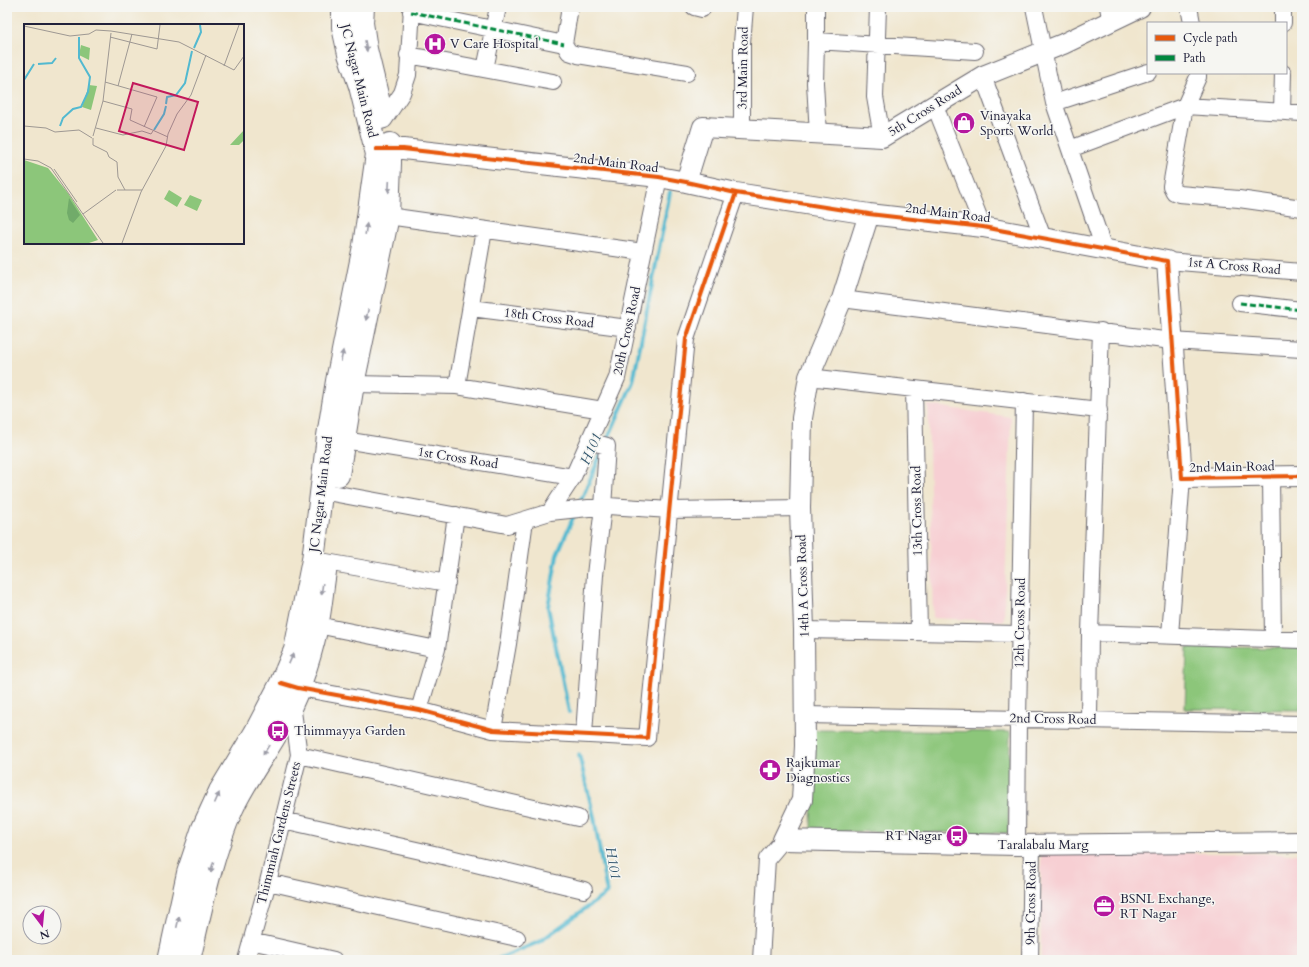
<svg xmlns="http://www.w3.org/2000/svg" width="1309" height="967" font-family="Cardo,serif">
<rect width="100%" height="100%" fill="#f6f6f2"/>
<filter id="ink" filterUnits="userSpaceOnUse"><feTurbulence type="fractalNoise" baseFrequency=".025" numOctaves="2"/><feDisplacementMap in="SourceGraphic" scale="8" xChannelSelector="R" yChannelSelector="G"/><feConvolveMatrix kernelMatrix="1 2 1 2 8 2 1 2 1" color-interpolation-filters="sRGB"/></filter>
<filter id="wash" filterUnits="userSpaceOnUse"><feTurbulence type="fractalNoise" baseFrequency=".012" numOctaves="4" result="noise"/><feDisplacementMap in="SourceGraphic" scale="16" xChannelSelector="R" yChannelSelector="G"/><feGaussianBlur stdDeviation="0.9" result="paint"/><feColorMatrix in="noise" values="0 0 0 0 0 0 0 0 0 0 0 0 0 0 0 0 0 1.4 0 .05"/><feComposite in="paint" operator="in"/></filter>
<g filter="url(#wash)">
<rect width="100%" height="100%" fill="#f0e6ce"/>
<path fill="#f7cfd3" d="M928,405L1011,417L1004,621L933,618Z
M1041,852L1302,854V960H1041Z"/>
<path fill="#8cc67a" stroke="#57745a" d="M1187,647L1302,648V710L1185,709Z
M813,730L1010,732L1008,833L811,831Z"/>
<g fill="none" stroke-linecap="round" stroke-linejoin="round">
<path stroke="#52b9d0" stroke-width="4" d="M606,443L633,382L670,192
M579,505L600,456
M569,712L548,607L557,555L575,513
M495,960L539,942L607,893L594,817L579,755"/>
</g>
</g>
<g filter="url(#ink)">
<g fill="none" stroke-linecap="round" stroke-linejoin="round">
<g stroke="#6a676e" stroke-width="18">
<path id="minor" d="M694,7L702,9
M816,7V41L815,83L818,134
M878,7L875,97L882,137
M1034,7L1054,103
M1108,7L1111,22
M1189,7L1192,23
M1283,7V23
M411,12L564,44L569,52L578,55L687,73
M816,41L975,51
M564,44L570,7
M408,55L553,82
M485,69L498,7
M1198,73V77L1185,106L1171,186L1174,192L1179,194L1239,199L1302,208
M983,76L1043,238
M935,106L983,227
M1282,112L1283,73
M370,124L384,120L402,93L408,75L412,7
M742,129V43L745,7
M1070,149L1185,106L1302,113
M388,216L643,252
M1104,249L1054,103L1148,72
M1167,261L1302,272
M842,299L1172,341L1302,349
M1240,303L1302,310
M471,308L628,328
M809,377L1099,410
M343,382L353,384L457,386L603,410
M457,386L484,230
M914,389L919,632
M344,440L573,477
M1271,477L1273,639
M321,491L507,525L550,512L573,477L617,378L659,177
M550,512L608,506L670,510L800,508
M326,562L447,583
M317,625L437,649
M804,630L1020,634
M1090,633L1302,640
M1170,635L1182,478
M289,686L419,710L493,730L647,738L686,339L736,193
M419,710L437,649L456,515
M805,715L1302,724
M1089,720L1090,633L1101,331
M493,730L508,644L525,520
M584,734L595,575L603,507L607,446L589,441
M299,755L578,818
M283,820L434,854L584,890
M1017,845L1018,719L1024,401
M268,882L517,938
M251,941L334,960
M246,960L268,882L299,755L292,704
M761,960L767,859L783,840
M1030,960L1032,845"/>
</g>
<g stroke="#6a676e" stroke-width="22">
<path id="tertiary" d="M376,149H403L659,177L686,182L736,193L869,214L983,227L1167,261L1182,478L1302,476
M686,182L703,127L882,137L983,76L1063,44L1140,7
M869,214L842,299L809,377L802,418L800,508L804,630L805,746L802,800L783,840L1017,845L1302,842"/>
</g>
<g stroke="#6a676e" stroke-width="24">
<path id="secondary" d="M363,7L362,23L366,49L380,107
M338,475L353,384L388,216L390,163V144
M169,960L188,873L203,828L220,791L255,733L281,683L295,650L313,560L328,436L337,381L364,246L377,154L360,86L349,54L343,27V7
M189,960C201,909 211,857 232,809C245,781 263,757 278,731C297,698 309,663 317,626C321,608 322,590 325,572"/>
</g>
<use href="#minor" stroke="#fff" stroke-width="16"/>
<use href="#tertiary" stroke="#fff" stroke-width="20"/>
<use href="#secondary" stroke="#fff" stroke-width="22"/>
<path stroke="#00873e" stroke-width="3" stroke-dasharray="6 3" stroke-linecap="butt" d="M411,12L564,44
M1240,303L1302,310"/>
<g stroke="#f6f6f2" stroke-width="6">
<path id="cycleway" d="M376,149H403L659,177L686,182L736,193L869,214L983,227L1167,261L1182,478L1302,476
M281,683L298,688L419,710L493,730L647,738L686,339L736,193"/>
</g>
<use href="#cycleway" stroke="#e8590c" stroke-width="4"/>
</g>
<defs><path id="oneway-solid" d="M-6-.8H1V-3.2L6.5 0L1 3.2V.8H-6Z"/></defs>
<g fill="#9c9ca7">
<use href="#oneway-solid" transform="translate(366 46) rotate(80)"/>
<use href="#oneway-solid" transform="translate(389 187) rotate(93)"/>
<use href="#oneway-solid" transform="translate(366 229) rotate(-82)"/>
<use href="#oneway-solid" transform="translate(367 315) rotate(102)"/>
<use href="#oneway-solid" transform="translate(342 356) rotate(-79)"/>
<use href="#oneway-solid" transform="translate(322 589) rotate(98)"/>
<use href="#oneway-solid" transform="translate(291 659) rotate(-67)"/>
<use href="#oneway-solid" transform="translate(266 750) rotate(122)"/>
<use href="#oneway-solid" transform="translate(217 798) rotate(-66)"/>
<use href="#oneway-solid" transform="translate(212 867) rotate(105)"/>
<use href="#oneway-solid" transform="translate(178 922) rotate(-77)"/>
</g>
</g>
<defs>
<g id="hospital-disc" transform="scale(1.15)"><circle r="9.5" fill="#b5179e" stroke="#f6f6f2"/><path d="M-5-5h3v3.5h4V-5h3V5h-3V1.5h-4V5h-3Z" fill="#fff"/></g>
<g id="shop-disc" transform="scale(1.15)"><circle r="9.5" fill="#b5179e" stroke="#f6f6f2"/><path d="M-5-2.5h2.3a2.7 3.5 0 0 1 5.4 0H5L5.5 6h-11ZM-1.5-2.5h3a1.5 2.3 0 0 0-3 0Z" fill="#fff"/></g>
<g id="bus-disc" transform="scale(1.15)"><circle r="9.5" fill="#b5179e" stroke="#f6f6f2"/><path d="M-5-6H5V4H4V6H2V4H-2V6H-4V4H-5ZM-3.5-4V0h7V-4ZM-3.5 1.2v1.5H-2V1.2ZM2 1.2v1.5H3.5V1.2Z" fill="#fff"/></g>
<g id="pharmacy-disc" transform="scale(1.15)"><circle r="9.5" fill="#b5179e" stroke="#f6f6f2"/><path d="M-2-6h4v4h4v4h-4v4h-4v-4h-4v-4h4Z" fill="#fff"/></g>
<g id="office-disc" transform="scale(1.15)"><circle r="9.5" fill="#b5179e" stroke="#f6f6f2"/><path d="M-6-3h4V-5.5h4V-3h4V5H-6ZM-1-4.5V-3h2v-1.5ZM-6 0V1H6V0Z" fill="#fff"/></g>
</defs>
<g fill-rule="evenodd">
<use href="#hospital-disc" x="435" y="44"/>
<use href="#shop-disc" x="964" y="123"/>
<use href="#bus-disc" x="278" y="731"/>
<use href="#pharmacy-disc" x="770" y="770"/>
<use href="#bus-disc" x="957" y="836"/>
<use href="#office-disc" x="1104" y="906"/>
</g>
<g text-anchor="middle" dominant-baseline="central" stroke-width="3" stroke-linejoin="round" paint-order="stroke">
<g font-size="13" fill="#22223b" stroke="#f6f6f2" text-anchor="start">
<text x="450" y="44">V Care Hospital</text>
<text x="980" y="116">Vinayaka<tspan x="980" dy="15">Sports World</tspan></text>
<text x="294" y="731">Thimmayya Garden</text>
<text x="786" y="763">Rajkumar<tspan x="786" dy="15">Diagnostics</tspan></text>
<text x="942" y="836" text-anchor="end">RT Nagar</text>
<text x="1120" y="899">BSNL Exchange,<tspan x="1120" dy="15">RT Nagar</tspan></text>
</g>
<g font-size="13" fill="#22223b" stroke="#f6f6f2">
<text transform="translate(743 68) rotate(-89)">3rd Main Road</text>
<text transform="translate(359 81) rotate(76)">JC Nagar Main Road</text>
<text transform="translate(925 111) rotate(-32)">5th Cross Road</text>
<text transform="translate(616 163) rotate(7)">2nd Main Road</text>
<text transform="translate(948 213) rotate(7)">2nd Main Road</text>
<text transform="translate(1234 266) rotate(5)">1st A Cross Road</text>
<text transform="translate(549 318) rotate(7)">18th Cross Road</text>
<text transform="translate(627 331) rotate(-78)">20th Cross Road</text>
<text transform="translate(458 458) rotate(9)">1st Cross Road</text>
<text transform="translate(1232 467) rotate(-1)">2nd Main Road</text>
<text transform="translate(321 494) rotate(-83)">JC Nagar Main Road</text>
<text transform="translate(917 511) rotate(-91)">13th Cross Road</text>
<text transform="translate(803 586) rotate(-92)">14th A Cross Road</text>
<text transform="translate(1020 623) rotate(-89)">12th Cross Road</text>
<text transform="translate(1053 719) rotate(1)">2nd Cross Road</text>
<text transform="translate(279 833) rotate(-76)">Thimmiah Gardens Streets</text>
<text x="1043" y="845">Taralabalu Marg</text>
<text transform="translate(1031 903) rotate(-89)">9th Cross Road</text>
</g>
<g font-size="14" font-style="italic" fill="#33576f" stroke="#f6f6f2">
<text transform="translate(591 449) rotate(-66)">H101</text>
<text transform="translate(613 863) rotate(80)">H101</text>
</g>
</g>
<g transform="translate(24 24)">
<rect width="220" height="220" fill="#f0e6ce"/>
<path d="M57,21L66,24L65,36L55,31ZM65,61L73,62L67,86L58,83ZM220,106V116L215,121H206ZM0,136L24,144L44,169L74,216L65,219H0ZM145,166L158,174L153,183L140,175ZM166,171L178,176L173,187L160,181Z" fill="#8cc67a"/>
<path d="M45,174L56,191L49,199L45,196L43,189Z" fill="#71ab6a"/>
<path fill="none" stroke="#52b9d0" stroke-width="2" d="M170,24L177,8L176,1M14,40L28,39L32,34M0,56L10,40M142,80L143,73L152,71L161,59L168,27M36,102L39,94L49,85L57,83L64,68L66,53L55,34V13M130,106L140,90L142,82"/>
<path fill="none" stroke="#9e9893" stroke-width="1" d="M0,2L46,12L65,10L72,6L87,7M87,7L155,18L210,46L220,32M86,13L133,25L136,1M200,42L215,1M81,58L133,73L120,103M94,62L108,10M79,77L108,85L106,96L144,113M0,102L22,104L31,108L55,106L68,114M72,104L99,111L118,107L127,110L129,107M69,112L79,77L87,9M69,114V121L83,128L85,133L93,138L94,153L101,166M0,135L14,137L27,144L79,219M30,145L53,178M93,166H118M117,168L142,122L144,110L153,90L167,71L182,31M59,190L92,166M98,219L117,168"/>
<path fill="#c2185b" fill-opacity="0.15" stroke="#c2185b" stroke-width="2" d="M109,59L174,78L160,126L95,107Z"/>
<rect width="220" height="220" fill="none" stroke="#22223b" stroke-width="2"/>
</g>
<rect width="1309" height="967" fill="none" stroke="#f6f6f2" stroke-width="24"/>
<rect x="1147" y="22" width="140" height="52" fill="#f6f6f2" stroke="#a1a1a9"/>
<rect x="1155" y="35" width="20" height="6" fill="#e8590c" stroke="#a1a1a9"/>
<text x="1183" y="42" font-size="12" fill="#22223b">Cycle path</text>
<rect x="1155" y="55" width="20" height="6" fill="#00873e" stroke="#a1a1a9"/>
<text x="1183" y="62" font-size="12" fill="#22223b">Path</text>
<g transform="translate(42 925) rotate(164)"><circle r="19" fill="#f6f6f2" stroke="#a1a1a9"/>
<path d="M0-3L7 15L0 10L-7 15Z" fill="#b5179e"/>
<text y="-6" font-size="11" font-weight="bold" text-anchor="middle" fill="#22223b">N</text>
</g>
</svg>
